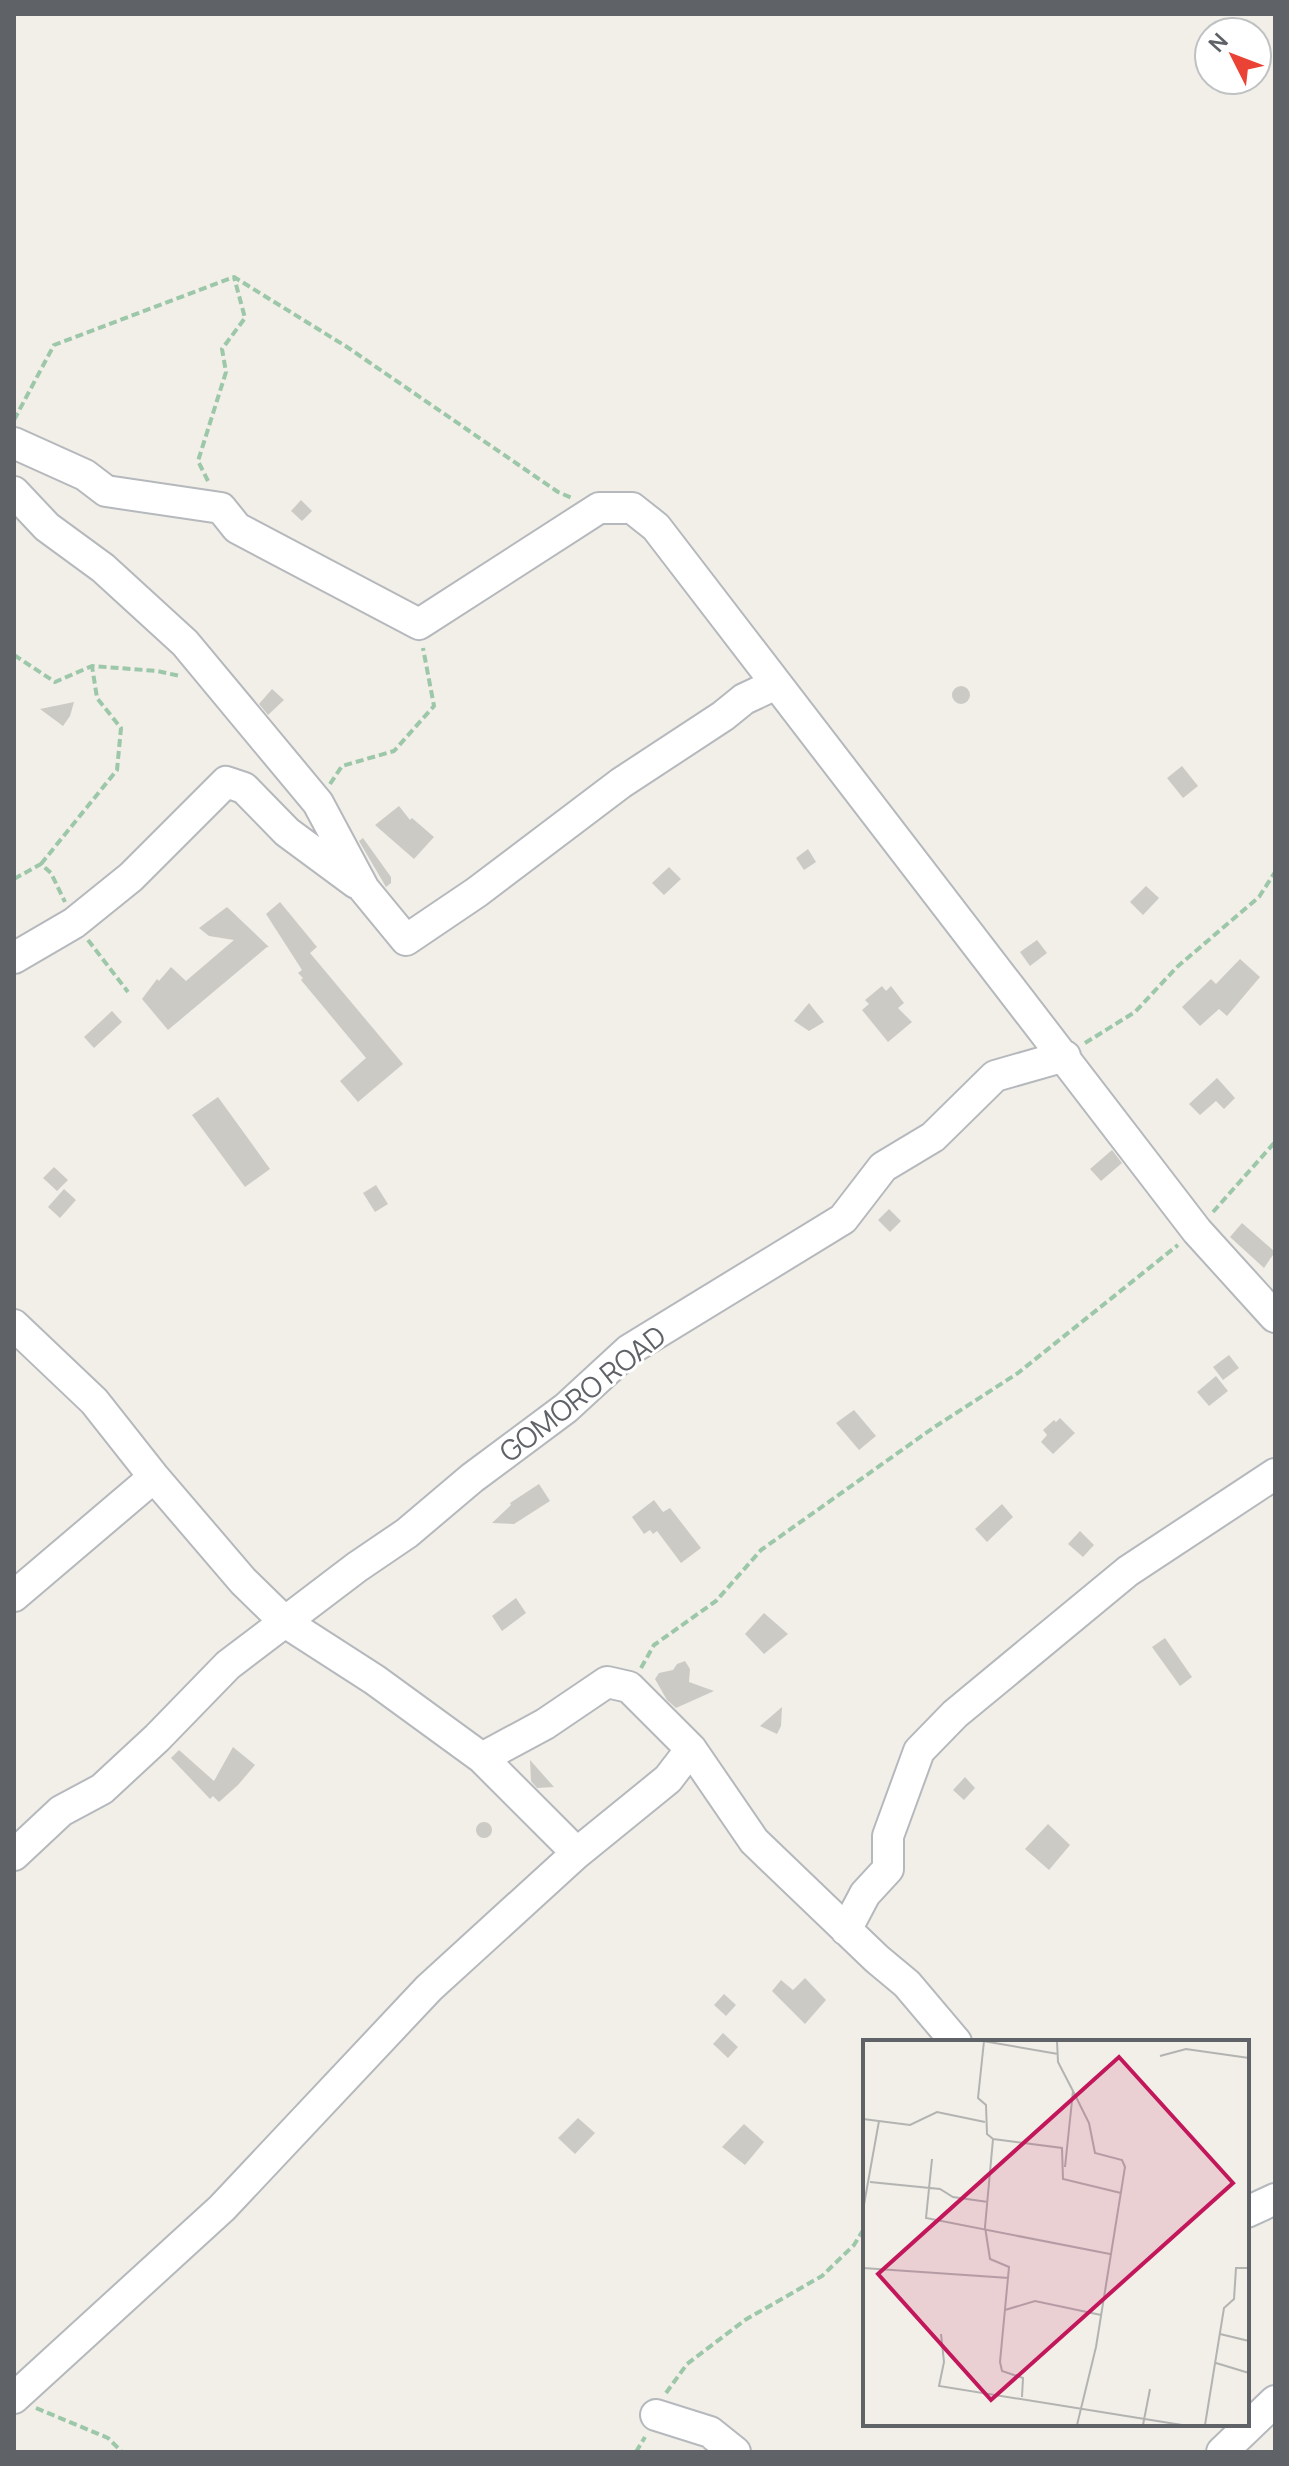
<svg xmlns="http://www.w3.org/2000/svg" width="1289" height="2466" font-family="Manrope,sans-serif">
<rect width="100%" height="100%" fill="#f1efe8"/>
<path fill="#cccac5" d="M301,500L312,511L302,521L291,511Z
M952 695a9 9 0 1 1 18 0a9 9 0 1 1-18 0Z
M272,689L284,700L268,715L259,704Z
M74,702L70,716L63,726L40,709Z
M1182,766L1198,786L1183,798L1167,778Z
M399,806L410,820L412,818L434,837L414,859L375,825Z
M363,838L391,877V883L386,887L359,841Z
M808,849L816,862L804,870L796,858Z
M669,867L681,879L664,895L652,883Z
M1146,886L1159,898L1143,915L1130,902Z
M280,902L317,947L310,953L403,1064L358,1102L340,1081L366,1058L301,980L303,978L298,973L302,970L266,914Z
M227,907L269,947H267L168,1030L142,999L157,979L159,981L171,967L186,981L234,940L209,936L199,928Z
M1037,940L1047,953L1030,966L1020,952Z
M1240,959L1260,977L1227,1016L1219,1009L1200,1026L1182,1007L1211,979L1216,984Z
M882,986L886,991L891,986L904,1003L898,1008L912,1022L888,1042L862,1010L869,1004L865,1000Z
M809,1003L824,1022L809,1031L794,1021Z
M112,1011L122,1022L94,1048L84,1037Z
M1217,1078L1235,1098L1224,1109L1216,1101L1200,1115L1189,1104Z
M218,1097L270,1169L245,1187L192,1115Z
M1112,1150L1122,1163L1101,1181L1090,1169Z
M54,1167L68,1180L57,1191L43,1178Z
M376,1185L388,1204L375,1212L363,1193Z
M64,1189L76,1200L60,1218L48,1207Z
M889,1209L901,1221L890,1232L878,1220Z
M1242,1223L1275,1252L1264,1268L1230,1237Z
M1229,1355L1239,1368L1223,1380L1213,1367Z
M1216,1376L1228,1391L1209,1406L1197,1392Z
M854,1410L876,1436L859,1450L836,1423Z
M1060,1418L1075,1433L1053,1454L1041,1442L1047,1435L1043,1430L1054,1420L1056,1422Z
M539,1484L550,1501L514,1524L492,1523L511,1505L510,1503Z
M654,1500L663,1512L670,1508L701,1548L681,1563L657,1531L653,1534L650,1530L644,1534L632,1517Z
M1002,1504L1013,1517L987,1542L975,1529Z
M1080,1531L1094,1545L1083,1557L1068,1544Z
M516,1598L526,1613L502,1631L492,1616Z
M764,1613L788,1634L764,1654L745,1634Z
M1165,1638L1192,1677L1180,1686L1152,1647Z
M685,1661L690,1669L689,1682L714,1691L676,1708L667,1700L655,1679L659,1673L673,1670L677,1664Z
M782,1707L781,1726L777,1734L760,1726Z
M233,1747L255,1765L238,1785L219,1802L213,1796L210,1799L171,1758L179,1750L214,1781Z
M530,1760L554,1787L537,1788L531,1781Z
M965,1777L975,1788L964,1800L953,1790Z
M476 1830a8 8 0 1 1 16 0a8 8 0 1 1-16 0Z
M1048,1824L1070,1845L1049,1870L1025,1849Z
M805,1978L826,2000L805,2024L772,1991L781,1980L793,1990Z
M724,1994L736,2005L726,2016L714,2005Z
M723,2033L738,2047L728,2058L713,2044Z
M578,2118L595,2133L575,2154L558,2138Z
M744,2124L764,2142L745,2165L722,2147Z"/>
<g fill="none" stroke-linecap="round" stroke-linejoin="round">
<g stroke="#b5b8bc" stroke-width="34">
<path id="minor" d="M14,443L85,475L106,491L221,508L237,528L419,624L599,508H632L656,527L1197,1231L1275,1317
M14,492L47,527L103,568L185,643L318,803L364,889L406,940L477,892L621,783L723,716L744,699L776,684
M14,958L74,923L131,877L226,782L244,788L287,832L356,883
M14,1325L94,1401L154,1477L243,1581L285,1622L375,1680L482,1758L545,1724L607,1682L629,1687L691,1749L754,1841L877,1959L907,1984L956,2042
M14,1596L154,1477
M482,1758L577,1853
M14,1855L61,1811L102,1789L157,1738L228,1665L357,1567L407,1533L472,1478L566,1408L629,1350L843,1219L883,1167L933,1137L995,1076L1065,1056
M846,1930L865,1894L888,1869V1836L919,1751L955,1714L1128,1571L1275,1474
M1247,2212L1275,2199
M14,2398L222,2208L429,1988L577,1853L668,1779L691,1749
M656,2415L710,2432L735,2452
M1222,2452L1275,2401"/>
</g>
<path stroke="#9cc7a9" stroke-width="4" stroke-dasharray="8 4" stroke-linecap="butt" d="M14,420L54,345L234,277L347,347L558,492L572,498
M208,481L198,461L226,372L222,349L245,318L234,277
M14,655L55,682L92,666L157,671L180,676
M330,784L342,766L394,751L434,706L423,648
M41,864L117,770L121,728L97,698L92,666
M14,879L41,864L51,873L65,902
M88,940L128,992
M1085,1043L1135,1012L1177,967L1259,897L1275,872
M1213,1212L1275,1142
M641,1668L654,1645L716,1601L761,1550L933,1428L1018,1373L1178,1245
M666,2393L687,2364L745,2320L822,2276L854,2245L865,2227
M36,2408L108,2438L122,2452
M636,2452L645,2437"/>
<use href="#minor" stroke="#fff" stroke-width="30"/>
</g>
<g text-anchor="middle" dominant-baseline="central" stroke-width="6" stroke-linejoin="round" paint-order="stroke">
<g font-size="28" fill="#5f6368" stroke="#fff">
<text transform="translate(582 1393) rotate(-38)">GOMORO ROAD</text>
</g>
</g>
<g transform="translate(863 2040)">
<rect width="386" height="386" fill="#f1efe8"/>
<path fill="none" stroke="#b3b3b1" stroke-width="2" d="M120,1L195,14M121,1L115,58L123,65L124,94L130,99L122,187L127,219L146,227L137,322L139,331L160,338L159,357M194,1L195,22L210,51L202,127M297,16L323,9L386,18M210,51L226,83L232,113L259,120L262,127L233,307L214,385M0,79L47,85L74,72L122,82M130,99L199,108L200,139L258,153M69,119L63,178L247,214M7,142L77,149L90,157L125,162M0,170L16,81M0,228L146,238M142,270L172,261L238,275M78,294L81,322L76,346L319,385M357,294L386,301M353,323L386,333M280,385L287,349M342,385L361,268L371,259L373,228H386"/>
<path fill="#c2185b" fill-opacity="0.15" stroke="#c2185b" stroke-width="4" d="M256,17L370,143L128,360L15,234Z"/>
<rect width="386" height="386" fill="none" stroke="#5f6368" stroke-width="4"/>
</g>
<rect width="1289" height="2466" fill="none" stroke="#5f6368" stroke-width="32"/>
<g transform="translate(1233 56) rotate(312)"><circle r="38" fill="#ffffff" stroke="#bfc1c3" stroke-width="2"/>
<path d="M0-6L14 30L0 20L-14 30Z" fill="#ea4335"/>
<text y="-12" font-size="22" font-weight="bold" text-anchor="middle" fill="#5f6368">N</text>
</g>
</svg>
